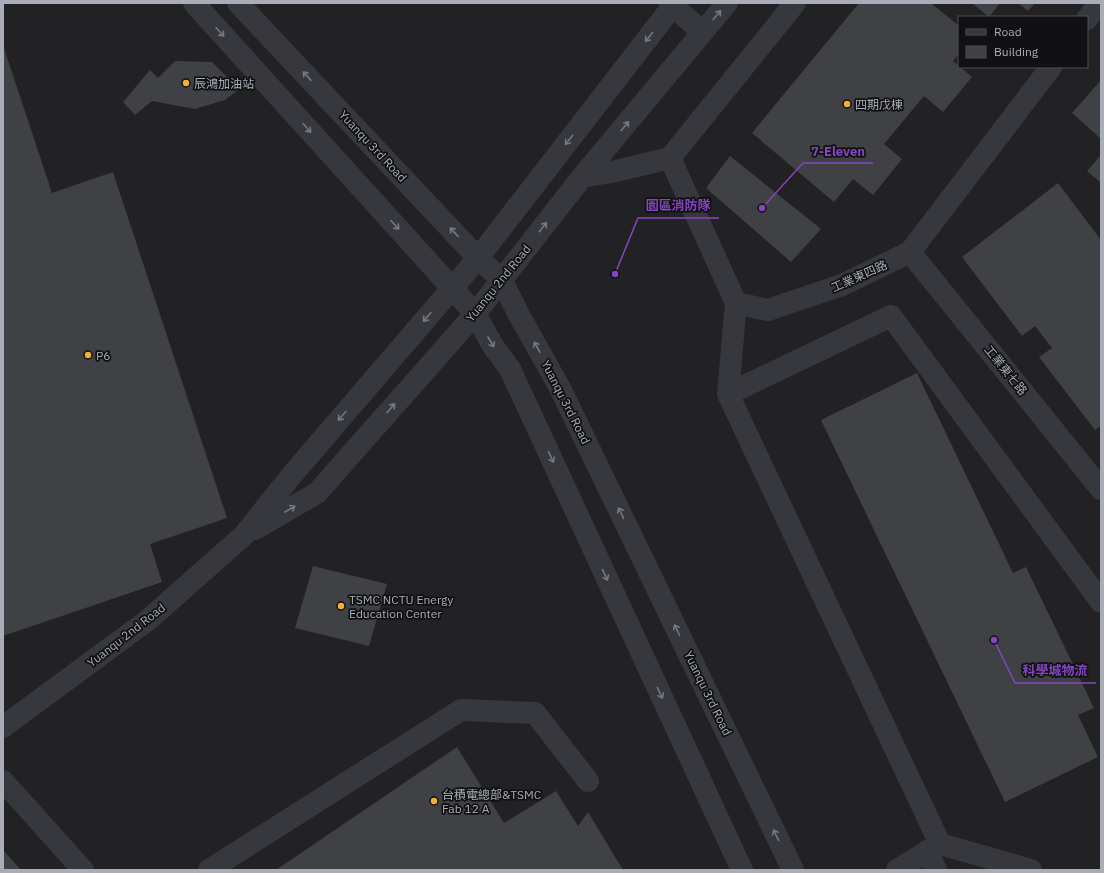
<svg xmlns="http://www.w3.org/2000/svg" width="1104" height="873" font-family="'IBM Plex Sans','Noto Sans TC',sans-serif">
<rect width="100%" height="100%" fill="#161618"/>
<path fill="#222225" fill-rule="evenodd" d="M3,3H1101V870H3ZM959,17H1087V67H959Z"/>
<path fill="#404145" d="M859,3H931L959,26V54L953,61L972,77L943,112L924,96L884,144L902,159L873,195L853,179L834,202L752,133Z
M972,3H1000L989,17Z
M1018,3H1035L1028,11Z
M3,45L52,193L113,172L227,518L150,544L162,582L3,636Z
M175,61L212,62L239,89L225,100L195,109L152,101L135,115L123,102L150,70L158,78Z
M1101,80V139L1072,113Z
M1101,155V183L1087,171Z
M730,156L821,229L791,262L706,188Z
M1058,183L1101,240V426L1095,430L1039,357L1052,348L1035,326L1022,336L962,257Z
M917,373L1013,573L1026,567L1094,708L1078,715L1098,757L1005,802L821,420Z
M313,566L387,584L369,646L295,628Z
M457,747L504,823L556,791L578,826L588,812L623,870H276Z
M3,850L21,870H3Z"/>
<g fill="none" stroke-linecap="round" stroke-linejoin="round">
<path stroke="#37383d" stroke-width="22" d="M194,3L452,288L475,314L493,346L510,369L742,870
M238,3L478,258L501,279L519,315L561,390L793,870
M670,3L702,32
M1087,19L1099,3
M670,158L736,303L768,310L842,285L910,252L1051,67
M582,177L616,171L670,158L795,3
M910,252L1101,489
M736,303L728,394L940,844L1031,870
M728,394L891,316L1101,602
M255,529L317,493L475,314L582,177L727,3
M3,727L148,620L244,535L291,476L478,258L675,3
M3,781L83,870
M927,851L936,870
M209,870L461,710L535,713L588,781
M897,870L940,844"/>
</g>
<defs><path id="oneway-shaft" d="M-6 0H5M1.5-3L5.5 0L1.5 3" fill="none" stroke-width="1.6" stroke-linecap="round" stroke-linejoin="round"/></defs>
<g stroke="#757881">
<use href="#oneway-shaft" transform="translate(717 15) rotate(-50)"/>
<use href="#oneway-shaft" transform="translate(220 32) rotate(48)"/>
<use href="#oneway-shaft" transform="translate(649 37) rotate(128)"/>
<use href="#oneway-shaft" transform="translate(307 76) rotate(-133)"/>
<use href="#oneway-shaft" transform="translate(625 126) rotate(-50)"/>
<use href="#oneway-shaft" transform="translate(307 128) rotate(48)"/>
<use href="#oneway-shaft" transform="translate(569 140) rotate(128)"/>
<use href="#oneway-shaft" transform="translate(395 225) rotate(48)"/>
<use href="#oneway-shaft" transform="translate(543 227) rotate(-52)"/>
<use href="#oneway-shaft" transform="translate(454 232) rotate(-133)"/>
<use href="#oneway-shaft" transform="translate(427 317) rotate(131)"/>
<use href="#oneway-shaft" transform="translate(491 342) rotate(59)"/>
<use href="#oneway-shaft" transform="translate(537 347) rotate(-119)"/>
<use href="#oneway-shaft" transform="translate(391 408) rotate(-49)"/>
<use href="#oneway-shaft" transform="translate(342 416) rotate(131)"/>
<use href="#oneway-shaft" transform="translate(551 457) rotate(65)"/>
<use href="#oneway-shaft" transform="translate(290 509) rotate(-30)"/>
<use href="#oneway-shaft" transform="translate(621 513) rotate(-116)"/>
<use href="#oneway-shaft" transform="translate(605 575) rotate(65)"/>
<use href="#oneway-shaft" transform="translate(677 630) rotate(-116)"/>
<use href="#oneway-shaft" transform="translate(660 693) rotate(65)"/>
<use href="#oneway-shaft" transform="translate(776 835) rotate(-116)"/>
</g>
<g fill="#f2b134" stroke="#111113" stroke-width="1.5">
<circle cx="186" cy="83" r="4"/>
<circle cx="847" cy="104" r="4"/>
<circle cx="88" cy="355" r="4"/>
<circle cx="341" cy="606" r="4"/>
<circle cx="434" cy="801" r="4"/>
</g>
<g text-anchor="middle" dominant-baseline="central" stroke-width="3.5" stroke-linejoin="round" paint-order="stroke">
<g font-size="12" fill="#a8adb8" stroke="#111113" text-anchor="start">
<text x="194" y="83">辰鴻加油站</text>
<text x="855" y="104">四期戊棟</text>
<text x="96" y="355">P6</text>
<text x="349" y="599">TSMC NCTU Energy<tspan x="349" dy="14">Education Center</tspan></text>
<text x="442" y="794">台積電總部&amp;TSMC<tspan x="442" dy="14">Fab 12 A</tspan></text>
</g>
<g font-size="12" fill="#a8adb8" stroke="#111113">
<text transform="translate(373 146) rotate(47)">Yuanqu 3rd Road</text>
<text transform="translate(859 276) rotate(-24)">工業東四路</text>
<text transform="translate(498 283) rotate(-51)">Yuanqu 2nd Road</text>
<text transform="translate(1006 370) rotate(51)">工業東七路</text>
<text transform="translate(566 402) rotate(63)">Yuanqu 3rd Road</text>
<text transform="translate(126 635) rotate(-38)">Yuanqu 2nd Road</text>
<text transform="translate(708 693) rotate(64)">Yuanqu 3rd Road</text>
</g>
</g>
<path fill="none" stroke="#8446be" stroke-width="1.5" d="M762 208L803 163H873M615 274L638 218H719M994 640L1015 683H1096"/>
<g fill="#8446be" stroke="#111113" stroke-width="1.5">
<circle cx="762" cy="208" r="4"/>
<circle cx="615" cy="274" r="4"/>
<circle cx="994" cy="640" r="4"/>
</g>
<g font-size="13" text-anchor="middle" font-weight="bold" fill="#8446be" stroke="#111113" stroke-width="3.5" stroke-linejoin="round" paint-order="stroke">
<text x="838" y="156">7-Eleven</text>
<text x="678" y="210">園區消防隊</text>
<text x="1055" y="675">科學城物流</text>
</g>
<rect width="1104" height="873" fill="none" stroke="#a8adb8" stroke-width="8"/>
<rect x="958" y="16" width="130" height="52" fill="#111113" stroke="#4d4f55"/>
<rect x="966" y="29" width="20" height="6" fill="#37383d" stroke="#4d4f55"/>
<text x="994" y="36" font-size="12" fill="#a8adb8">Road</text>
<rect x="966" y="46" width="20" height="12" fill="#404145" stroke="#4d4f55"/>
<text x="994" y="56" font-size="12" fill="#a8adb8">Building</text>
</svg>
